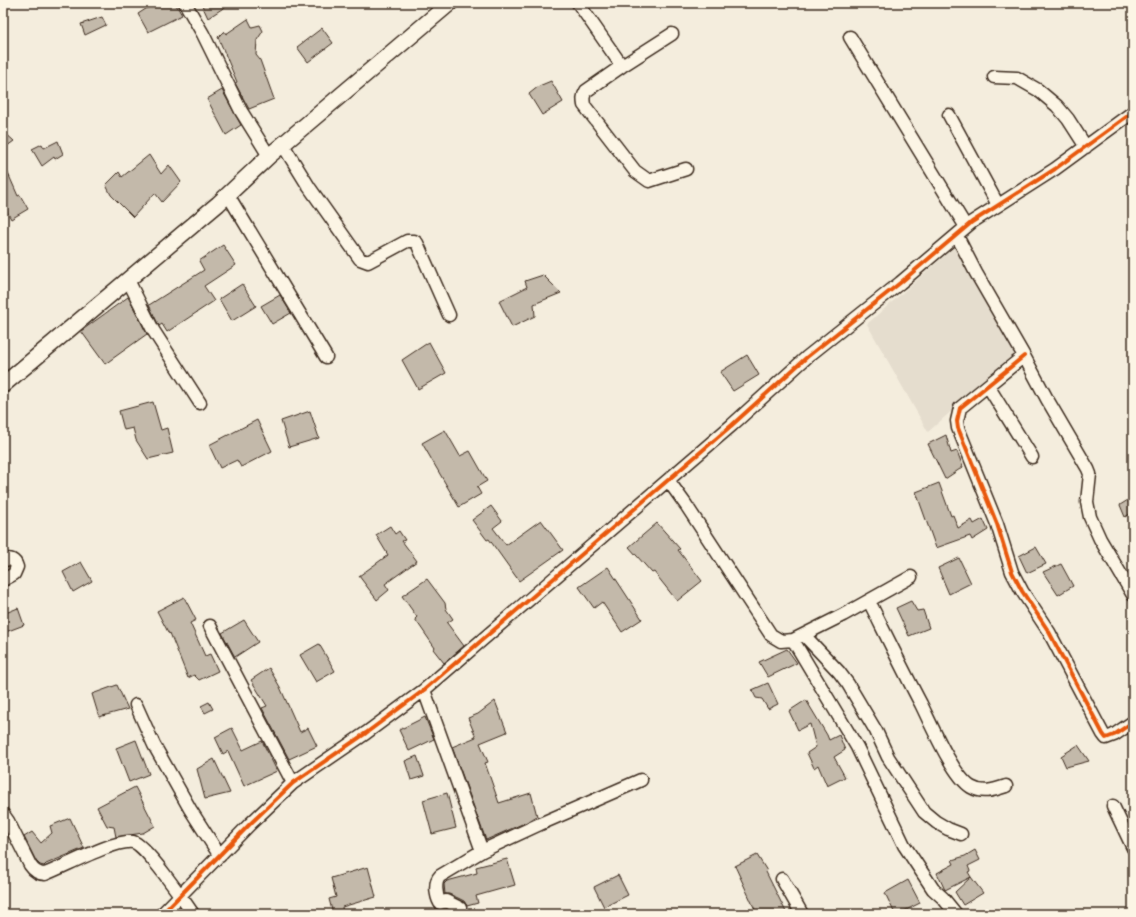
<svg xmlns="http://www.w3.org/2000/svg" width="1136" height="917" font-family="'Comic Neue',sans-serif">
<rect width="100%" height="100%" fill="#f4eddd"/>
<filter id="ink" filterUnits="userSpaceOnUse"><feTurbulence type="fractalNoise" baseFrequency=".025" numOctaves="2"/><feDisplacementMap in="SourceGraphic" scale="8" xChannelSelector="R" yChannelSelector="G"/><feConvolveMatrix kernelMatrix="1 2 1 2 8 2 1 2 1" color-interpolation-filters="sRGB"/></filter>
<g filter="url(#ink)">
<path fill="#e5ddce" d="M958,244L1020,350L928,432L867,324Z"/>
<path fill="#c3b9aa" stroke="#3b2a1e" d="M155,3H175L182,15L148,32L138,14Z
M201,3H231L208,18Z
M102,17L106,25L85,35L81,24Z
M248,19L252,27L260,25L263,31L257,40L256,55L260,60L274,99L249,109L235,83L237,82L218,37L224,31L226,34Z
M322,28L333,43L308,62L297,47Z
M551,81L563,102L542,115L529,94L539,86Z
M222,90L241,125L226,135L207,99Z
M3,131L14,141L3,149Z
M58,141L63,154L55,159L54,157L42,166L32,149L42,144L44,148Z
M149,155L161,174L169,165L181,182L162,202L155,193L133,217L111,195L106,185L119,172L122,177Z
M3,162L18,196L20,195L28,209L11,219L3,204Z
M223,245L236,265L204,286L214,301L167,332L162,324L159,326L149,305L204,270L199,261Z
M543,275L561,293L534,304L535,316L512,327L499,301L527,287L525,281Z
M242,284L256,306L232,321L219,299Z
M280,295L291,313L272,324L261,306Z
M128,297L147,334L105,364L81,331Z
M429,342L446,373L418,389L402,360Z
M747,355L759,375L733,391L720,372Z
M153,402L161,430L167,428L173,453L148,459L136,440L133,428L124,430L119,411Z
M310,411L319,438L289,447L281,421Z
M257,420L272,451L241,467L237,460L220,468L209,445Z
M445,430L460,456L470,451L487,481L477,487L481,494L459,507L422,443Z
M946,435L951,453L957,451L963,467L945,479L928,444Z
M939,483L951,516L953,515L958,528L972,520L974,524L983,519L988,530L972,540L970,536L936,548L916,492Z
M1128,500L1133,512L1125,517L1120,505Z
M491,506L502,521L493,528L506,545L541,520L563,550L519,581L489,539L487,540L472,520Z
M657,523L680,549L678,550L702,581L677,601L654,572L652,573L629,547Z
M390,526L395,534L399,531L405,540L402,541L417,561L385,584L389,590L377,600L359,576L388,555L376,535Z
M1036,547L1046,564L1027,573L1019,556Z
M959,558L971,583L949,594L938,568Z
M81,562L92,581L73,592L63,572Z
M1061,564L1073,586L1058,595L1043,572Z
M608,567L642,619L622,632L602,602L594,608L579,587Z
M427,579L445,603L446,609L453,619L447,623L464,646L444,663L433,649L435,648L415,619L417,617L402,596Z
M184,597L196,620L190,623L205,656L210,654L218,671L199,680L194,675L188,678L170,633L169,634L157,611Z
M911,601L917,611L923,610L929,628L909,636L896,608Z
M18,608L24,625L3,633V614Z
M244,620L258,642L235,657L222,633Z
M319,644L335,671L316,682L300,655Z
M787,649L797,663L768,677L759,662Z
M269,668L280,687L300,732L308,728L317,746L289,759L262,708L267,706L251,680Z
M768,683L778,704L768,709L762,699L756,698L752,690Z
M117,685L128,709L99,717L92,694Z
M806,700L827,735L829,740L839,735L845,750L834,757L845,777L827,786L818,765L814,768L807,753L816,747L810,724L798,730L789,711Z
M495,701L507,732L480,743L488,762L485,763L499,803L531,793L537,816L529,821L486,840L452,747L476,737L468,718L478,714Z
M209,702L213,709L205,713L201,706Z
M425,717L434,739L409,751L399,730Z
M232,728L243,750L262,741L277,771L244,786L228,751L223,754L215,737Z
M136,740L149,774L129,782L116,748Z
M1078,745L1089,761L1066,767L1061,756Z
M417,756L424,776L411,780L405,761Z
M214,759L230,793L205,799L197,769Z
M135,787L155,826L143,833L116,837L114,827L107,826L97,807Z
M447,793L456,828L432,834L423,800Z
M70,818L84,848L46,864L44,866L40,865L36,861L24,837L32,832L41,843L52,833L50,826Z
M975,850L980,860L968,866L970,871L968,872L971,877L945,890L937,873L954,864L952,860L965,856Z
M757,855L767,871L766,872L787,914H757L735,866Z
M507,859L515,885L476,896L478,903L467,906L464,901L458,898L449,894H445L444,884L447,881L477,873L476,867Z
M368,867L376,897L342,907L343,914H333L329,899L336,897L331,878Z
M618,875L628,895L604,907L594,887Z
M971,877L983,893L963,905L955,892Z
M908,880L920,903L898,914H895L885,893Z"/>
<g fill="none" stroke-linecap="round" stroke-linejoin="round">
<g stroke="#3b2a1e" stroke-width="15">
<path id="minor" d="M185,3L203,34L241,111L269,156
M578,3L622,66
M672,34L622,66L586,91C583,96 583,99 584,105L635,171L649,181L686,169
M850,37L966,227
M994,77L1017,78L1038,90L1057,106L1068,119L1086,147
M949,115L998,205
M283,145L309,187L360,259L368,262L407,241H414L417,243L449,315
M228,195L326,357
M957,236L976,273L1024,356L1047,399L1088,469L1090,474L1087,502L1090,517L1100,539L1133,595
M128,280L153,330L200,403
M1024,356L960,408L957,421L958,428L997,524L1012,572L1022,591L1049,632L1103,734L1106,738L1114,735L1133,722
M988,386L1032,457
M668,480L686,505L771,635L781,641L793,640L843,615L911,577
M3,561C10,557 15,560 17,567L14,574L3,580
M869,601C886,635 903,670 921,704C931,724 953,776 971,787C983,794 994,790 1006,786
M210,626L293,783
M804,635L839,672L848,684L876,731L888,757L924,812L936,822L948,829L961,834
M793,640L857,747L904,845L933,889L943,898L956,914
M424,690L482,851
M136,705L154,745L190,809L220,856
M1113,806L1133,848
M3,814L8,821L30,865C34,871 38,874 45,874C64,867 115,839 133,842C145,844 185,902 193,914
M782,879L802,914
M162,914L250,824L293,783L366,733L424,690L732,425L807,357L900,283L972,222L1055,169L1133,112
M461,914L460,908L446,901L440,903C436,896 434,882 440,876L482,851L540,824L641,780"/>
</g>
<g stroke="#3b2a1e" stroke-width="18">
<path id="major" d="M3,385L218,204L269,156L450,3"/>
</g>
<use href="#minor" stroke="#fcf5e5" stroke-width="12"/>
<use href="#major" stroke="#fcf5e5" stroke-width="15"/>
<g stroke="#fcf5e5" stroke-width="6">
<path id="cycleway" d="M1024,356L960,408L957,421L958,428L997,524L1012,572L1022,591L1049,632L1103,734L1106,738L1114,735L1133,722
M162,914L250,824L293,783L366,733L424,690L732,425L807,357L900,283L972,222L1055,169L1133,112"/>
</g>
<use href="#cycleway" stroke="#e8590c" stroke-width="4"/>
</g>
</g>
<rect width="1136" height="917" fill="none" stroke="#fcf5e5" stroke-width="16"/>
<rect x="8" y="8" width="1120" height="901" fill="none" stroke="#3b2a1e" stroke-width="1.5" filter="url(#ink)"/>
</svg>
